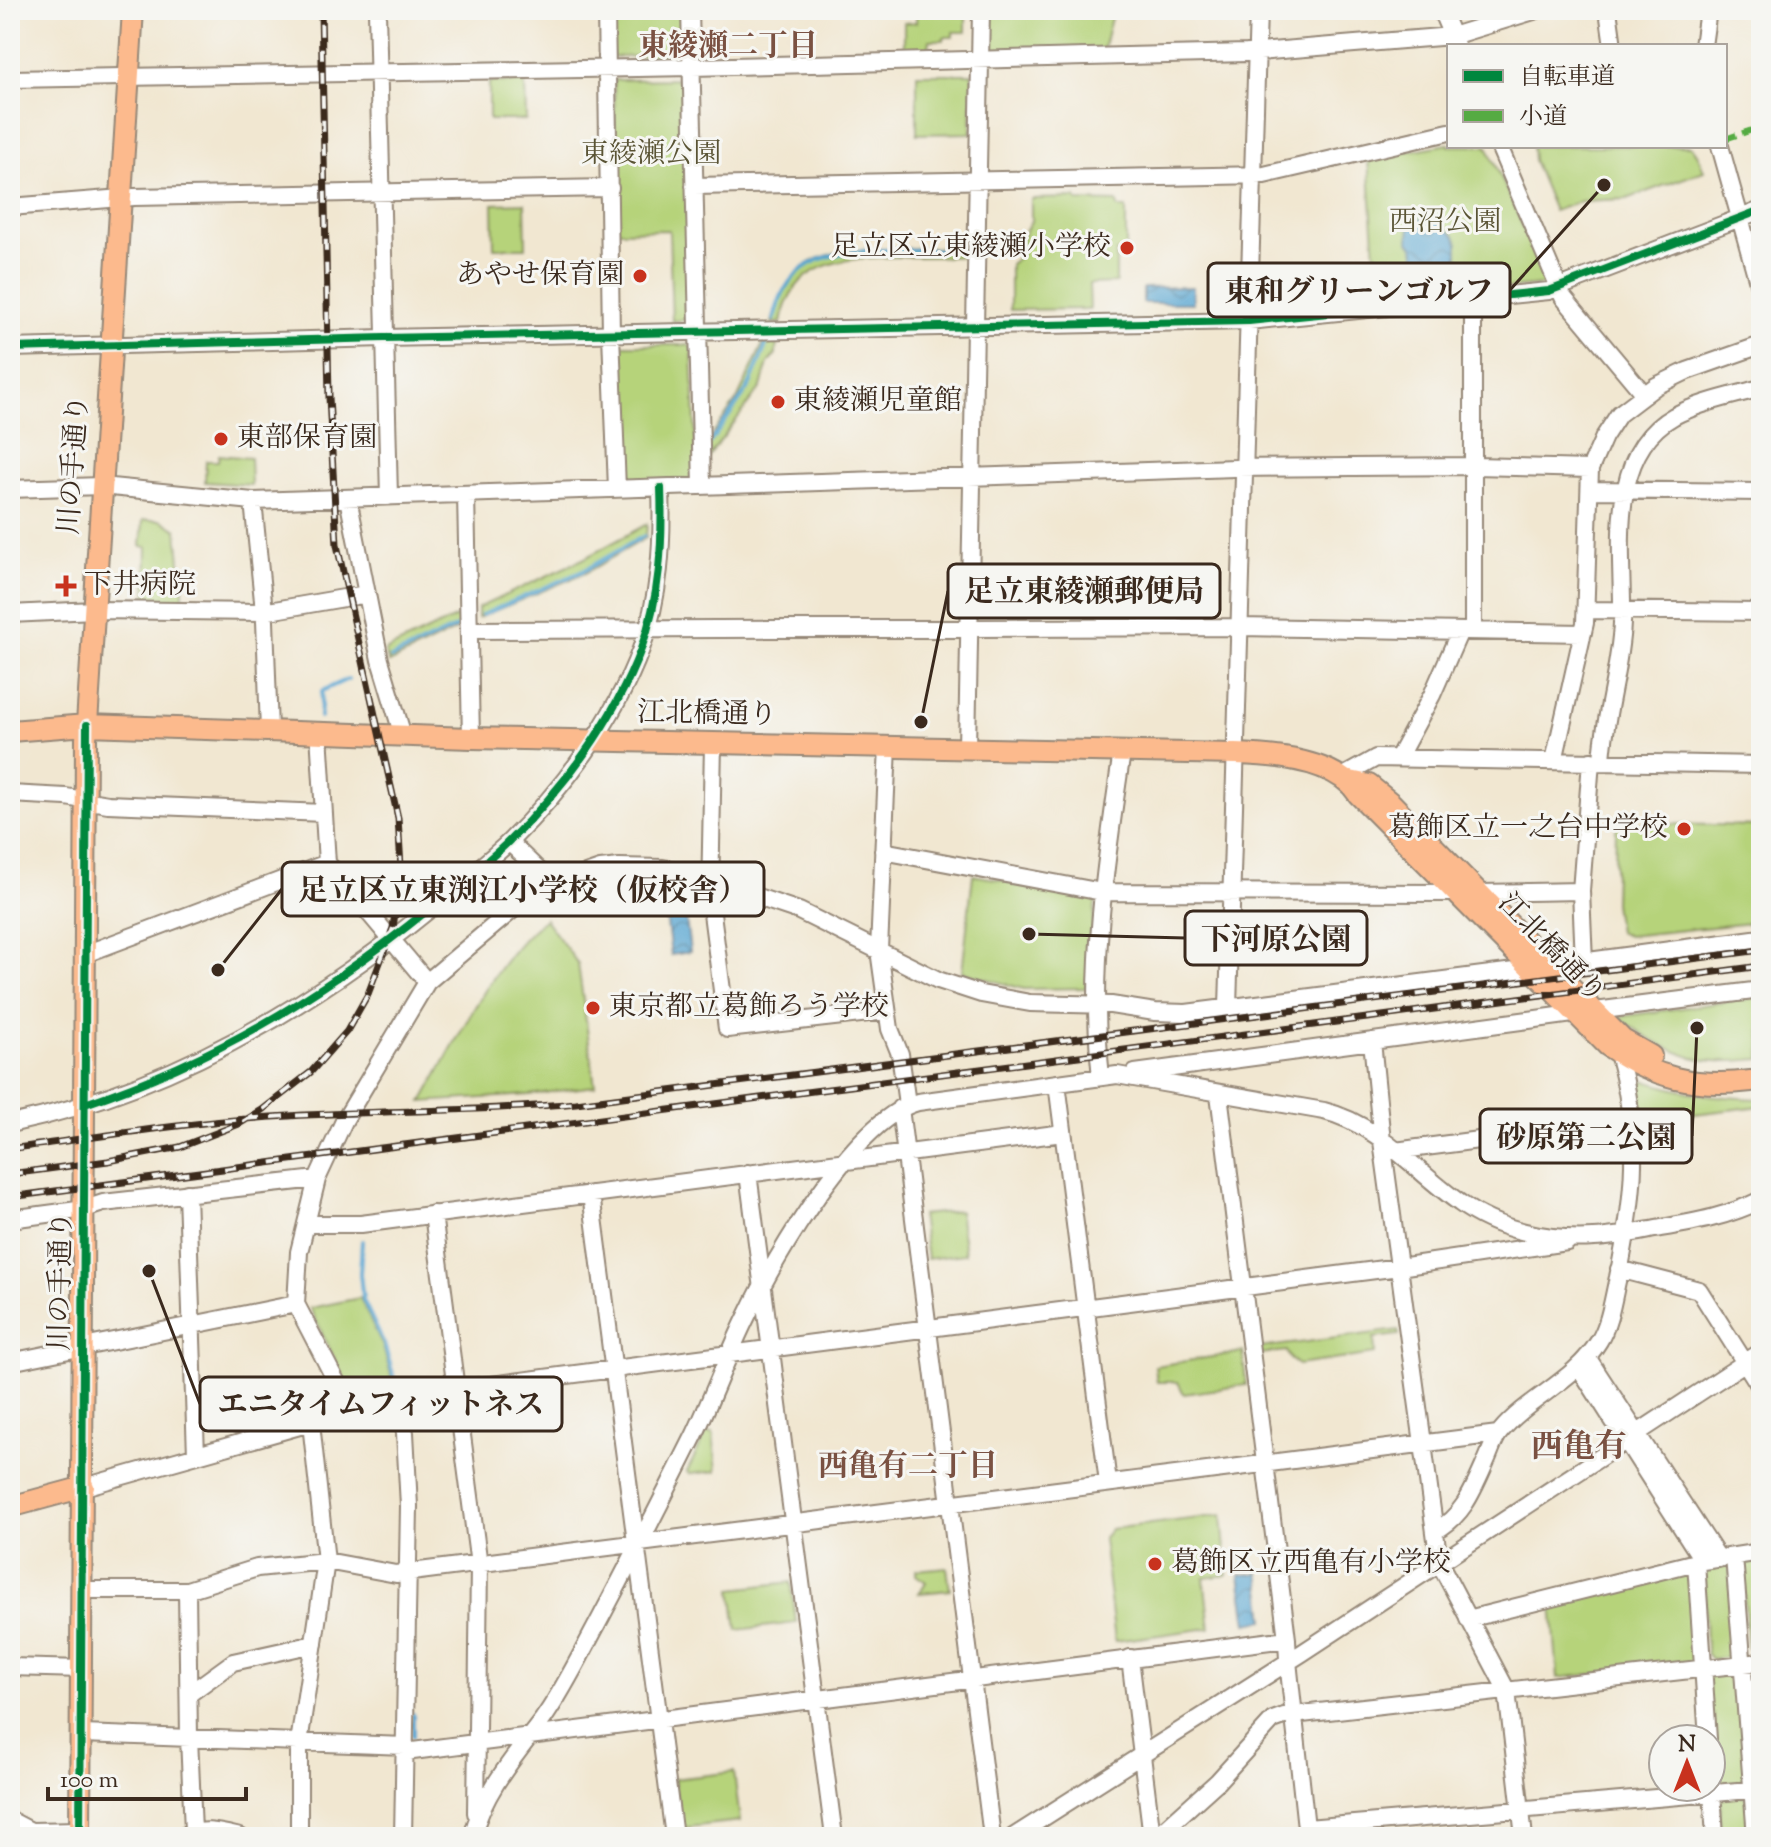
<svg xmlns="http://www.w3.org/2000/svg" width="1771" height="1847" font-family="'Sorts Mill Goudy','Noto Serif JP',serif">
<defs>
<pattern id="water-waves" width="16" height="10" patternUnits="userSpaceOnUse" patternTransform="scale(2)"><rect width="16" height="10" fill="#58a6d2"/><path d="M0 5q4-4 8 0t8 0" fill="none" stroke="#4a87aa"/></pattern>
</defs>
<rect width="100%" height="100%" fill="#f6f6f2"/>
<filter id="ink" filterUnits="userSpaceOnUse"><feTurbulence type="fractalNoise" baseFrequency=".0125" numOctaves="2"/><feDisplacementMap in="SourceGraphic" scale="16" xChannelSelector="R" yChannelSelector="G"/><feConvolveMatrix kernelMatrix="1 2 1 2 8 2 1 2 1" color-interpolation-filters="sRGB"/></filter>
<filter id="wash" filterUnits="userSpaceOnUse"><feTurbulence type="fractalNoise" baseFrequency=".006" numOctaves="4" result="noise"/><feDisplacementMap in="SourceGraphic" scale="32" xChannelSelector="R" yChannelSelector="G"/><feGaussianBlur stdDeviation="1.8" result="paint"/><feColorMatrix in="noise" values="0 0 0 0 0 0 0 0 0 0 0 0 0 0 0 0 0 1.4 0 .05"/><feComposite in="paint" operator="in"/></filter>
<g filter="url(#wash)">
<rect width="100%" height="100%" fill="#f1e7d1"/>
<path fill="#b6d37a" stroke="#787e4c" stroke-width="2" d="M611,10H683L684,55L612,57Z
M916,10H966V32H953V37H944V40H930L929,48L904,49V23L916,22Z
M989,10H1113L1103,50L995,51L988,47Z
M917,74H972L971,133L917,134Z
M686,79L689,316L684,320L672,321L669,230L617,231L614,80Z
M489,82H525L526,120H489Z
M1449,144V146H1487L1546,279L1543,285L1378,299L1368,158Z
M1532,146H1691L1697,153L1704,171L1627,199L1581,201L1554,211L1533,160Z
M1076,198L1077,201L1117,202L1118,208H1126V251L1116,252V283L1089,284L1090,309L1010,310V264L1022,254V238L1031,221V199Z
M525,203L526,248H494L493,204Z
M969,247L970,256C944,257 919,257 894,257C842,258 792,261 781,323H772C789,255 826,250 889,249C916,248 943,248 969,247Z
M777,339L776,354L768,363L761,387L706,460V443L737,400L765,340Z
M621,345H688L692,348L697,475L693,480L625,481L622,478L618,348Z
M219,455L250,458L251,485L205,482L206,461H218Z
M143,520H161L177,530L181,572L183,573V600H146L147,547L141,546Z
M647,524L646,538L585,573L478,618V608L585,558Z
M459,616L458,629L389,663L385,651Z
M1620,823L1761,826L1759,922L1628,936L1618,932L1614,903L1616,830Z
M973,875L1096,897L1086,988L1024,989L962,972Z
M545,919L578,964L595,1086L529,1095L422,1102C455,1045 493,960 545,919Z
M1760,997L1761,1059C1746,1060 1731,1062 1716,1061C1680,1060 1646,1037 1618,1017Z
M1637,1078C1678,1093 1718,1098 1761,1099V1106L1644,1120Z
M959,1211L965,1254L927,1259L921,1215Z
M360,1298L382,1344L394,1385L357,1398L353,1397L310,1308Z
M1398,1330L1399,1335L1374,1338L1375,1354L1298,1365L1290,1359L1286,1351L1260,1354L1259,1348Z
M1243,1352L1246,1385L1184,1394L1178,1382H1157L1155,1366Z
M706,1433H713L717,1471L690,1474L687,1472Z
M1222,1515L1227,1575L1204,1578L1210,1628L1115,1641L1103,1539L1111,1529Z
M1761,1558V1654L1754,1655L1748,1649L1742,1566L1746,1561Z
M1726,1563L1730,1569L1737,1651L1733,1657L1711,1659L1706,1653L1704,1567Z
M947,1567L950,1590L919,1593L926,1582L916,1575V1570Z
M1683,1572L1690,1576L1695,1657L1690,1663L1558,1678L1552,1603Z
M791,1582L796,1623L737,1630L732,1589Z
M1734,1671L1739,1675L1746,1777L1743,1782L1720,1784L1714,1778L1707,1679L1712,1672Z
M734,1772L740,1821L680,1828L674,1779Z
M1744,1796L1749,1800L1751,1837H1719L1721,1797Z"/>
<path fill="url(#water-waves)" stroke="#4a6878" stroke-width="2" d="M1414,218L1437,221L1455,236L1458,243V258L1450,269H1433V263L1416,260L1414,247L1409,242L1410,221Z
M1193,287V303H1143V288Z
M684,903L690,952L671,955L666,915L659,914L658,908Z
M1259,1573L1265,1620L1247,1623L1240,1575Z"/>
<g fill="none" stroke-linecap="round" stroke-linejoin="round">
<path stroke="#58a6d2" stroke-width="4" d="M774,320C787,253 837,251 894,250C919,250 944,250 969,250
M710,442L748,389L767,343
M482,615L585,570L644,536
M391,658L457,627
M320,717L322,691L348,679
M362,1241L360,1274L363,1300L384,1344L396,1384
M413,1736V1714"/>
</g>
</g>
<g filter="url(#ink)">
<g fill="none" stroke-linecap="round" stroke-linejoin="round">
<g stroke="#968878" stroke-width="20">
<path id="minor" d="M377,10L389,497
M606,10L611,334L617,489
M690,10L702,486
M1441,10L1456,45
M1608,10L1613,46
M1703,46L1708,10
M10,79L692,67L1247,53L1452,36L1537,10
M1499,146L1563,297L1644,394
M1720,146L1761,293
M694,186L1264,175L1449,132
M10,207L134,197L610,188
M10,348L384,338L1249,321L1549,291L1761,210
M10,489L101,486L253,501L1235,468L1475,466L1590,469
M1590,490L1761,492
M466,494L471,738
M348,498L380,660L403,736
M253,501L265,621L269,731
M1586,610L1761,612
M10,614L94,610L263,612L367,594
M470,630L1240,627L1583,633
M1473,631V299
M319,733L327,863L427,982
M713,743L710,898L727,1029L887,1011
M888,746L879,950L890,1029L900,1054L907,1104
M967,748L981,10
M1398,758L1432,695L1460,631
M1554,761L1585,623L1590,469L1604,437L1619,414L1656,386L1687,371L1761,345
M1602,762C1604,715 1620,670 1622,623C1624,557 1604,455 1674,416C1701,402 1732,396 1761,388
M1342,777L1376,758L1761,765
M10,794L66,797L108,804L324,813
M509,842L555,886
M883,851L1102,892L1458,893
M1480,893L1581,891
M85,954L327,863
M1584,962L1581,891L1591,761
M1551,966L1761,938
M1228,1007L1258,10
M1595,1011L1761,990
M1372,1041L1382,1141L1439,1562L1507,1691L1524,1837
M1135,1073L1573,1014
M1101,1077C1089,969 1106,859 1122,752
M1057,1083L1108,1483
M1219,1094L1287,1639L1288,1661L1307,1837
M900,1108L992,1837
M10,1124C175,1089 322,1001 449,893C469,876 490,860 509,842C564,788 614,721 641,649C660,597 663,543 661,488
M1395,1151L1632,1120
M748,1173L834,1837
M187,1193L196,1455
M591,1194L674,1837
M433,1214L479,1565L476,1813
M10,1219L85,1209L103,1203L317,1179
M307,1224H361L1063,1133
M1619,1269L1699,1290L1761,1388
M1587,1357L1719,1559
M10,1362L296,1304
M1579,1367L1703,1561
M398,1399L405,1433L409,1506L403,1837
M352,1412L296,1304L299,1252L317,1179L344,1121L427,982L517,906L577,877L600,869L620,867L663,868L680,871L799,911L938,980L981,994L1030,1003L1111,1005L1155,1012L1186,1013L1530,969
M84,1487L406,1396L1399,1267L1567,1242
M1435,1531C1464,1516 1474,1488 1487,1459C1491,1450 1494,1439 1500,1432C1529,1397 1575,1381 1599,1341C1610,1323 1613,1298 1618,1277C1635,1195 1641,1135 1618,1053
M1734,1556L1756,1837
M1696,1562L1708,1739
M83,1590H187L257,1568L326,1561L396,1574L1498,1434
M187,1590L189,1737L193,1831
M1468,1619L1696,1562L1761,1552
M1130,1658L1152,1837
M10,1667L82,1669
M189,1694L233,1662L314,1644
M82,1734L405,1746
M405,1752L1287,1639
M1711,1777L1715,1837
M10,1820L31,1831L80,1830
M1307,1828L1761,1789
M182,1837C202,1827 219,1832 240,1837
M299,1837V1743L326,1561L311,1423
M472,1837C484,1791 515,1756 543,1719C558,1698 571,1673 583,1651C621,1580 658,1508 694,1436C713,1396 728,1354 748,1314C775,1257 856,1118 918,1102L1117,1075L1324,1111C1378,1124 1416,1172 1460,1203C1496,1230 1550,1241 1594,1238C1617,1237 1639,1232 1661,1228C1696,1222 1729,1216 1761,1200
M1013,1837L1302,1653L1761,1352
M1156,1837L1217,1782L1273,1720L1284,1716L1761,1662"/>
</g>
<g stroke="#968878" stroke-width="24">
<path id="major" d="M10,731L87,725L471,738L1236,754C1274,755 1336,760 1358,794L1608,1046C1654,1078 1696,1088 1751,1081
M1350,781L1369,785L1391,803L1609,1026L1623,1040L1651,1056
M10,1507L84,1487
M80,1837L86,739L133,10"/>
</g>
<use href="#minor" stroke="#fff" stroke-width="16"/>
<use href="#major" stroke="#fcba8d" stroke-width="20"/>
<g stroke="#3b2a1e" stroke-width="7">
<path id="rail" d="M10,1149C103,1136 195,1121 289,1116C385,1110 480,1112 576,1103L1761,950
M10,1174L108,1161L180,1147L239,1124L262,1110L311,1072L347,1031L368,994L393,928L401,867L398,818L337,545L329,397L321,10
M10,1197L1761,966"/>
</g>
<use href="#rail" stroke="#f6f6f2" stroke-width="4" stroke-dasharray="12" stroke-linecap="butt"/>
<path stroke="#55ab43" stroke-width="6" stroke-dasharray="12 6" stroke-linecap="butt" d="M1725,139L1761,127"/>
<g stroke="#f6f6f2" stroke-width="13">
<path id="cycleway" d="M10,348L384,338L1249,321L1549,291L1761,210
M85,1104C225,1057 341,984 453,889C471,873 491,859 508,842C563,789 614,721 641,649C660,597 663,543 661,488
M80,1837L87,725"/>
</g>
<use href="#cycleway" stroke="#00873e" stroke-width="8"/>
</g>
</g>
<g fill="#c8321e" stroke="#f6f6f2" stroke-width="3">
<circle cx="1127" cy="248" r="8"/>
<circle cx="640" cy="276" r="8"/>
<circle cx="778" cy="402" r="8"/>
<circle cx="221" cy="439" r="8"/>
<path d="M62 574h8v8h8v8h-8v8h-8v-8h-8v-8h8z"/>
<circle cx="1684" cy="829" r="8"/>
<circle cx="593" cy="1008" r="8"/>
<circle cx="1155" cy="1564" r="8"/>
</g>
<g text-anchor="middle" dominant-baseline="central" stroke-width="6" stroke-linejoin="round" paint-order="stroke">
<g font-size="28" fill="#5a5435" stroke="#f6f6f2">
<text x="651" y="155">東綾瀬公園</text>
<text x="1445" y="223">西沼公園</text>
</g>
<g font-size="28" fill="#3b2a1e" stroke="#f6f6f2" text-anchor="start">
<text x="1111" y="248" text-anchor="end">足立区立東綾瀬小学校</text>
<text x="624" y="276" text-anchor="end">あやせ保育園</text>
<text x="794" y="402">東綾瀬児童館</text>
<text x="237" y="439">東部保育園</text>
<text x="84" y="586">下井病院</text>
<text x="1668" y="829" text-anchor="end">葛飾区立一之台中学校</text>
<text x="609" y="1008">東京都立葛飾ろう学校</text>
<text x="1171" y="1564">葛飾区立西亀有小学校</text>
</g>
<g font-size="28" fill="#3b2a1e" stroke="#f6f6f2">
<text transform="translate(75 465) rotate(-86)">川の手通り</text>
<text transform="translate(707 715) rotate(1)">江北橋通り</text>
<text transform="translate(1551 949) rotate(46)">江北橋通り</text>
<text transform="translate(62 1281) rotate(-89)">川の手通り</text>
</g>
<g font-size="30" font-weight="bold" fill="#7a5142" stroke="#f6f6f2">
<text x="728" y="47">東綾瀬二丁目</text>
<text x="908" y="1467">西亀有二丁目</text>
</g>
<g font-size="32" font-weight="bold" fill="#7a5142" stroke="#f6f6f2">
<text x="1579" y="1448">西亀有</text>
</g>
</g>
<path fill="none" stroke="#3b2a1e" stroke-width="3" d="M1604 185L1510 290M921 722L948 591M218 970L282 889M1029 934L1185 938M1697 1028L1692 1136M149 1271L200 1404"/>
<g fill="#3b2a1e" stroke="#f6f6f2" stroke-width="3">
<circle cx="1604" cy="185" r="8"/>
<circle cx="921" cy="722" r="8"/>
<circle cx="218" cy="970" r="8"/>
<circle cx="1029" cy="934" r="8"/>
<circle cx="1697" cy="1028" r="8"/>
<circle cx="149" cy="1271" r="8"/>
</g>
<g fill="#f6f6f2" stroke="#3b2a1e" stroke-width="3">
<rect x="1208" y="263" width="302" height="54" rx="8"/>
<rect x="948" y="564" width="272" height="54" rx="8"/>
<rect x="282" y="862" width="482" height="54" rx="8"/>
<rect x="1185" y="911" width="182" height="54" rx="8"/>
<rect x="1480" y="1109" width="212" height="54" rx="8"/>
<rect x="200" y="1377" width="362" height="54" rx="8"/>
</g>
<g font-size="30" text-anchor="middle" font-weight="bold" fill="#3b2a1e">
<text x="1359" y="301">東和グリーンゴルフ</text>
<text x="1084" y="601">足立東綾瀬郵便局</text>
<text x="523" y="900">足立区立東渕江小学校（仮校舎）</text>
<text x="1276" y="949">下河原公園</text>
<text x="1586" y="1147">砂原第二公園</text>
<text x="381" y="1414">エニタイムフィットネス</text>
</g>
<rect width="1771" height="1847" fill="none" stroke="#f6f6f2" stroke-width="40"/>
<rect x="1447" y="44" width="280" height="104" fill="#f6f6f2" stroke="#aba49d" stroke-width="2"/>
<rect x="1463" y="70" width="40" height="12" fill="#00873e" stroke="#aba49d" stroke-width="2"/>
<text x="1519" y="84" font-size="24" fill="#3b2a1e">自転車道</text>
<rect x="1463" y="110" width="40" height="12" fill="#55ab43" stroke="#aba49d" stroke-width="2"/>
<text x="1519" y="124" font-size="24" fill="#3b2a1e">小道</text>
<g transform="translate(1687 1763)"><circle r="38" fill="#f6f6f2" stroke="#aba49d" stroke-width="2"/>
<path d="M0-6L14 30L0 20L-14 30Z" fill="#c8321e"/>
<text y="-12" font-size="22" font-weight="bold" text-anchor="middle" fill="#3b2a1e">N</text>
</g>
<path d="M48 1787v12h198v-12" fill="none" stroke="#3b2a1e" stroke-width="4"/>
<text x="60" y="1787" font-size="24" fill="#3b2a1e" stroke="#f6f6f2" stroke-width="6" paint-order="stroke">100 m</text>
</svg>
